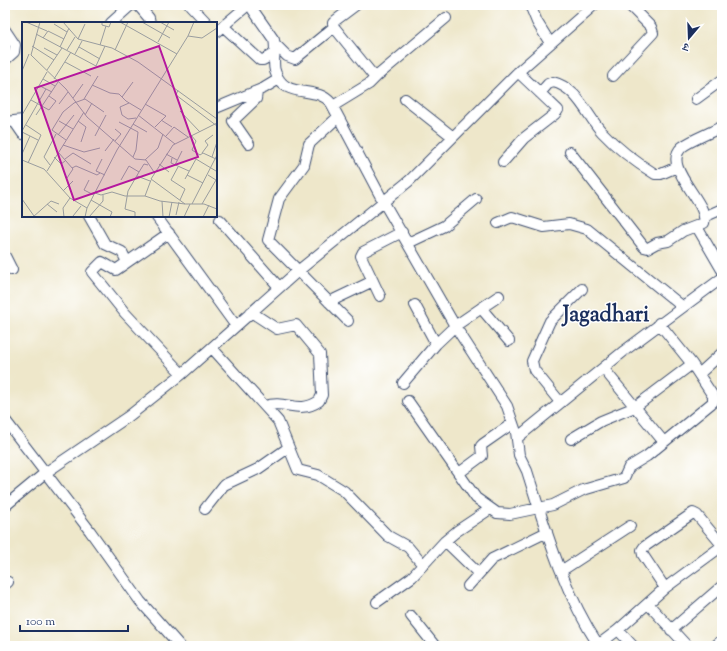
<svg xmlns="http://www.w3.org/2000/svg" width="727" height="651" font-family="'Sorts Mill Goudy','Noto Serif Devanagari',serif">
<rect width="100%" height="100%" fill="#fff"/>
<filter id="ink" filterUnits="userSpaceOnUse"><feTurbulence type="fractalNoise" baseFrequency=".025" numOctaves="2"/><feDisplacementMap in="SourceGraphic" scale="8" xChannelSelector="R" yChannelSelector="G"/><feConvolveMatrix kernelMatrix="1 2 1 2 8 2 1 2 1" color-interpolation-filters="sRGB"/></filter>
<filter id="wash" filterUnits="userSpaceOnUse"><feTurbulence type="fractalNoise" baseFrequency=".012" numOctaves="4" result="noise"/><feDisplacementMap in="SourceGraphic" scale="16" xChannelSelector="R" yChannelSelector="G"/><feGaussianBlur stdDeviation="0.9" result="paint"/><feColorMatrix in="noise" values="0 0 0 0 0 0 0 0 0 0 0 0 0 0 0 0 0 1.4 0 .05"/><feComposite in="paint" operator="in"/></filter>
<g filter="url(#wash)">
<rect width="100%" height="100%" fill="#eee7ca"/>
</g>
<g filter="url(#ink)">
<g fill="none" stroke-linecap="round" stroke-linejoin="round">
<g stroke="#3b4b6e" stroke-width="12">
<path id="minor" d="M138,5L149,18L150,23
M190,5L207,23
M252,5L253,10L274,40C277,50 272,60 275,71C284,101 316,84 331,103L383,201L455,326L507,406L516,432L519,455L527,471C546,531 564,593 599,646
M356,5L336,20L333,23L334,27L372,74L377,76L446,18
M530,5L537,22L550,43
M111,23L131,5
M223,26L260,60H263L275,53
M5,30L15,45L14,52L5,60
M216,32L248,5
M276,45L287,56L295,59L334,27
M613,76L653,33L651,27L629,5
M540,93L548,84L553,82C578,88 587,116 602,132C617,148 637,163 655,174H661L677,167
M405,99L453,137
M696,99L722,80
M333,106L369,84L377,76
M216,108L264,88L279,79
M338,117L309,144L304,165L279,199L268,240L348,321
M14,121L23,134
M5,122L23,120
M249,144L233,121L256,99L257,92
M570,152L644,247L648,248L657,243L668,241L683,231L704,223C710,203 660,167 682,147C691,140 710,133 721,127
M503,162L524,138L555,114L558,110L518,72
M89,216L105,244L122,252L127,262
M156,216L236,326
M704,217L722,209
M220,220L279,287
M498,223L512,217L544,227L569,224L587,229L683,307
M697,227L722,270
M169,233L116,270L102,262L92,272L125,313L182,374
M408,243L444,226L476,199
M5,256L12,270
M380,296L361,256L363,252L402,232
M329,302L373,281
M415,305L436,344
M481,308L509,341
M251,312L277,329L296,325L320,354L322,395L319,401C298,415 286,399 265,406
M212,348L278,421L298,470L318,475L344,491L388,536L408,547L423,565
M603,368L663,441
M699,374L722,353
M403,383L436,344L455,326L499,296
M408,401L476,498L497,513L510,514L553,505L583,490L624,478L629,467L647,456L713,402V396L692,364L659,323
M560,402L534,370L532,361L550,321L582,289
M5,420L90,531L140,601L180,646
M517,438L624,351L722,278
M571,439L601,421L635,407L692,364
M459,473L482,456L481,446L483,444L513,423
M5,506L45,473L129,416L182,374L298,271L409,181L518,72L594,5
M205,509L224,485L258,469L288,448
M445,541L478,573
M561,571L630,526
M5,584L8,582
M468,586L492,559L547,532
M665,588L643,555L642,550L644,547L693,513L697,515L722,545
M377,602L412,577L445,541L457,531L490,509
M648,604L687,646
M411,616L435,646
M618,630L633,646
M671,630L722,586
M598,645L618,630L665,588L722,546
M715,646L722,640"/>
</g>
<use href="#minor" stroke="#fff" stroke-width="10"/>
</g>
</g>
<g text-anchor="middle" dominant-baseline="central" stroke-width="3" stroke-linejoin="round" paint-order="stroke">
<g font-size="22" font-weight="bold" fill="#1b2f5e" stroke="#fff">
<text x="606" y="316">Jagadhari</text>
</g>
</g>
<g transform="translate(22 22)">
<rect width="195" height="195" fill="#eee7ca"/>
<path fill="none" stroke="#9a9d9f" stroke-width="1" d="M4,0L25,9M18,0L9,33L44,67L65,95L113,137L124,138L132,150M41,0L56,17L90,26L116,40L195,97M80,0V3L87,5L89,0M98,0L155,32M120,0L148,16M138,0L152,8M32,2L45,10M14,12L74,44L83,24M166,14L172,0M21,16L26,9L42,17M56,17L63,2M136,20L147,0M78,23L84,4M10,24L32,38M38,25L47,6M57,25L78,37M22,26L35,33M45,28L53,15M93,28L106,0M53,32L60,19M43,40L69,54M25,48L40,26M0,49L7,32M21,57L33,64M32,57L49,30M70,63L88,71L97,72L104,79L119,88M18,64L30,70M156,68L154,73L195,104M100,75L111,60M51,76L61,62M62,77L76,54M9,78L27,88L34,79L27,74M107,81L98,85L100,93L106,97L114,96M37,82L46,70M123,82L144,94M158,89L178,110M0,93L25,50M14,93L36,60M63,93L70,81M116,93L153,122M139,98L150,105M37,99L51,107M56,99L64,105L59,120M97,100L116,110L114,128L111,135M195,101L151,123L129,157L163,182H182L195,187M111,102L125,110M4,103L19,113L6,141M133,105L144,94M93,107L99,112L93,119M0,109L24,67M0,110L16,118M36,113L52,93M169,113L174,119L170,128L178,133L181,131L194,137M73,114L84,93M144,114L152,105L166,115M44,118L30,108L41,90L52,81L63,77L82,90M41,123L62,130L78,126M83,129L92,117M36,130L51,147L45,156M180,131L186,123L183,119L191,113M0,132L8,114M144,132L155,138M32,135L39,142L43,139M190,135L195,120M150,136L149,141L167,149M43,137L51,131L69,142M80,137L74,149L83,153M0,138L22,147L48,176L65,186M123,138L136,126L141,112M137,142L147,150M28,143L22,135L34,112M153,143L160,129M156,145L149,158L163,167L158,178M50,146L54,144L75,153L78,151M25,149L62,90M117,150L122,142L126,143M165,153L181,161M115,154L128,159M163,157L174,137L194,149M67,158L62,168L72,173M99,158L107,144L117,150L106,169L103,187L113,190V195M41,169L51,159M73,171L79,173L90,170L103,174H123L138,179L163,182M123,174L129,158M0,177L12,194M69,178L90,190L88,195M140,179L141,195M25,182L35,190M170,182L195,133M180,182L194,158L186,153M154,193L157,180M51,194L59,184M11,195L29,179L37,182M42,195L41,186L48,176M63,195L65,186L95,128L166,14L180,16L195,6M67,195L81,179V173M147,195L150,180M162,195L168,182M181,195L187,183"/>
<path fill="#b5179e" fill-opacity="0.15" stroke="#b5179e" stroke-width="2" d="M137,24L176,135L52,178L13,66Z"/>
<rect width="195" height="195" fill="none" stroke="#1b2f5e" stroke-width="2"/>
</g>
<rect width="727" height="651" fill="none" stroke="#fff" stroke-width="20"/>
<g transform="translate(689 38) rotate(199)" stroke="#ffffff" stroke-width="3" paint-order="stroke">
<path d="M0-3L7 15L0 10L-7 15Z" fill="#1b2f5e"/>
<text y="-6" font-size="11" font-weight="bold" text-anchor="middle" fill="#1b2f5e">उ</text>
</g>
<path d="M20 625v6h108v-6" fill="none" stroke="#1b2f5e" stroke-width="2"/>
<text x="26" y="625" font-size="12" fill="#1b2f5e" stroke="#ffffff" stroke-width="3" paint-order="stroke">100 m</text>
</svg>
